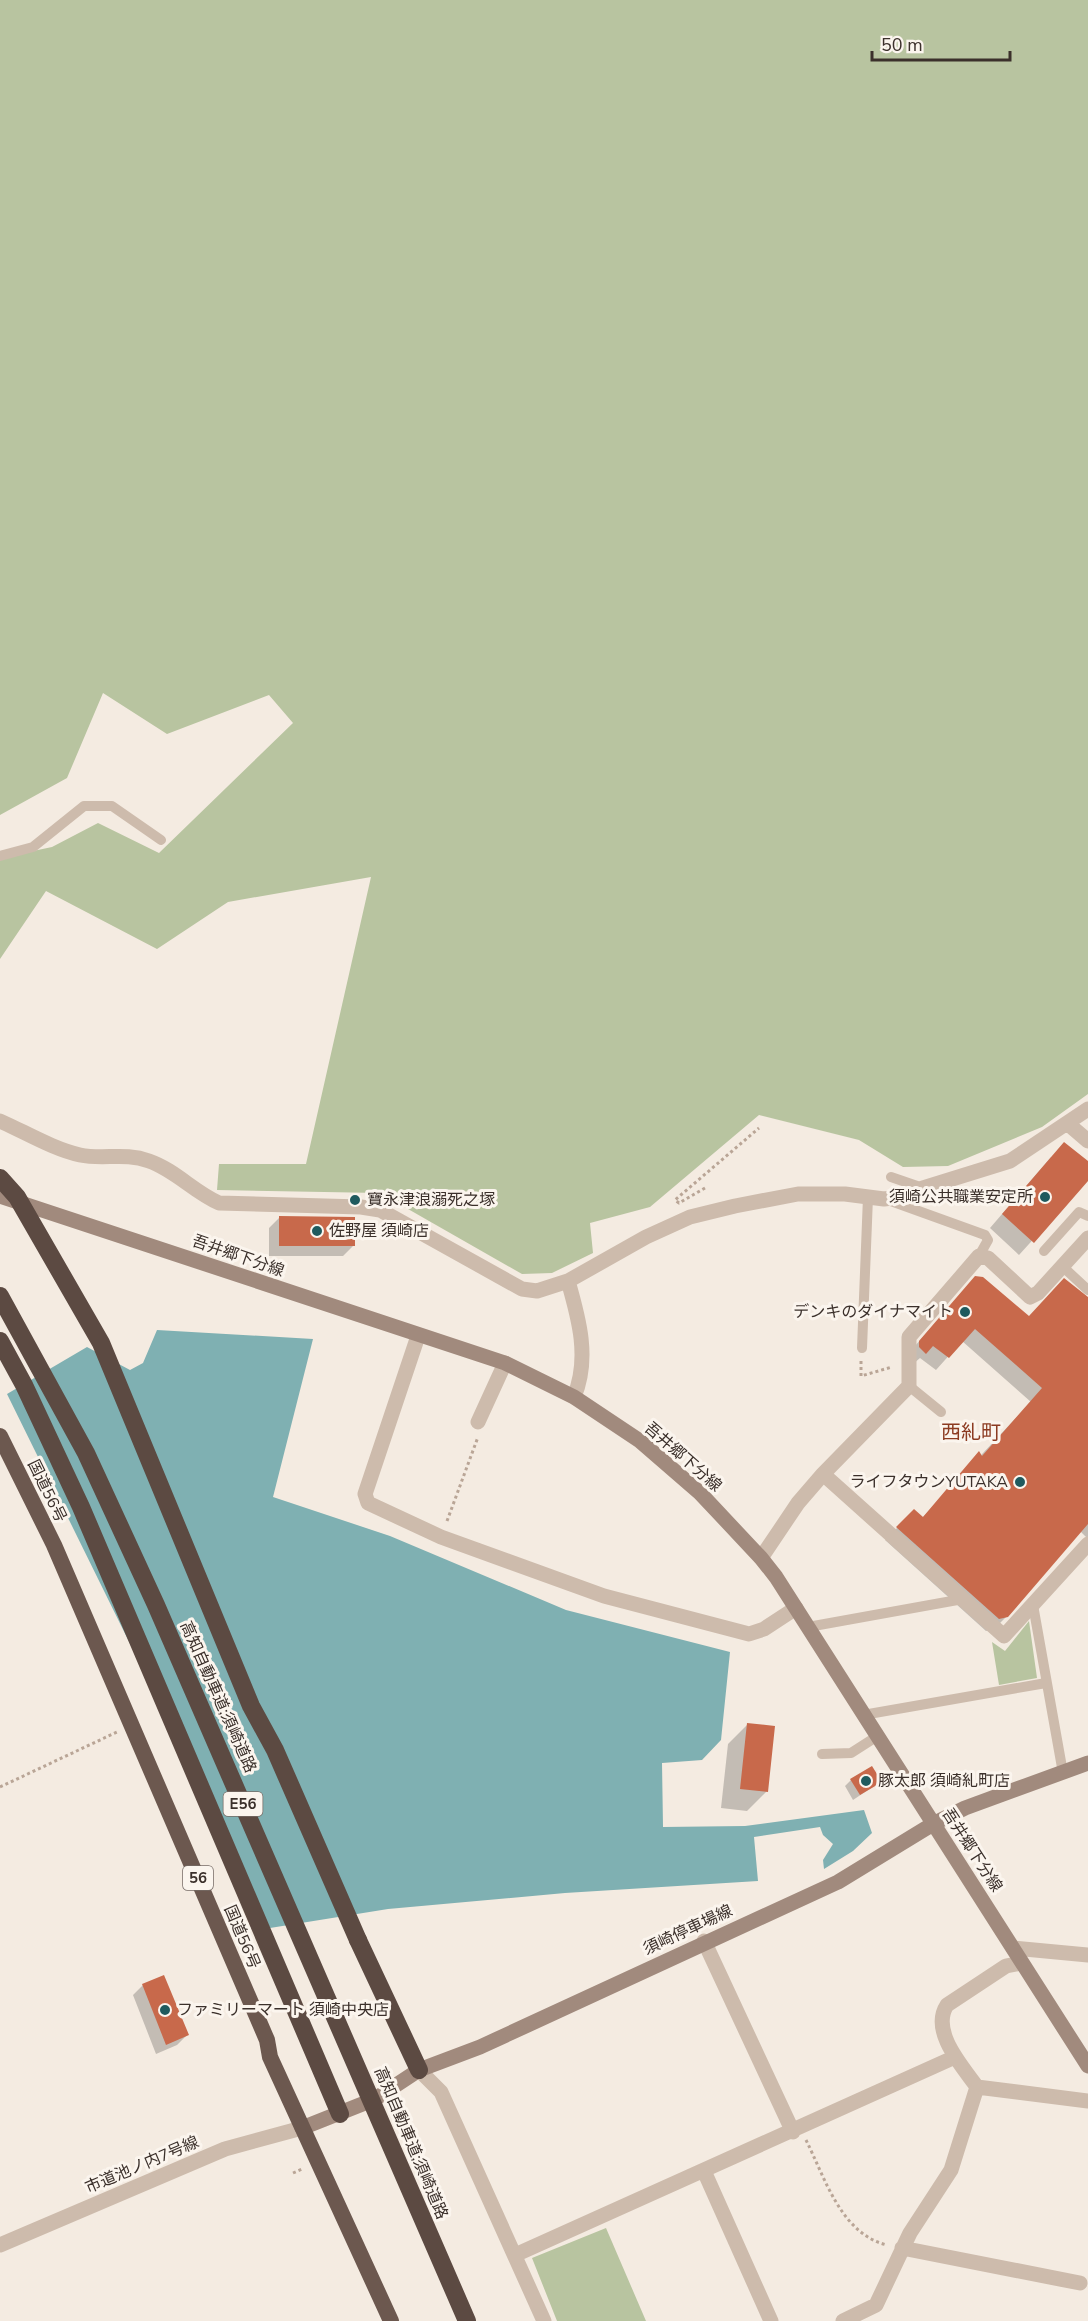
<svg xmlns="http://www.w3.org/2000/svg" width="1088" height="2321" font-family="'Nunito Sans','Noto Sans JP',sans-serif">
<rect width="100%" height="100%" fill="#f4ebe1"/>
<path fill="#b8c4a0" d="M0,0H1088V1094L1042,1127L948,1166L903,1167L859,1140L759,1115L650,1207L590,1223L593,1253L552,1273L522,1274L380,1193L217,1190L219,1164H306L371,877L228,902L157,949L46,891L0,959V858L52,847L98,823L159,853L293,723L269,695L167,734L103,693L67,778L0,815Z
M1029,1621L1037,1678L999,1685L992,1642L1005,1651Z
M606,2228L646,2321H557L532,2258Z"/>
<path fill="#7fb0b2" d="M157,1330L313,1339L273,1497L390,1536L566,1610L730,1652L721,1740L702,1760L662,1763L663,1827L745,1826L864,1810L872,1833L853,1851L824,1869L823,1860L833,1844L823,1835L820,1827L754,1837L758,1881L565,1893L388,1909L270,1928L7,1394L87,1347L130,1370L143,1363Z"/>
<path fill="#0003" d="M1051,1157L1088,1163V1179L1019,1255L990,1228Z
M279,1218L353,1246L343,1256H269V1228Z
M975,1278L1028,1318L1088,1300V1539L1080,1531L1007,1616L994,1629L986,1631L885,1540L914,1511L922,1518L1031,1402L962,1341L936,1370L920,1358L912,1365L907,1355Z
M747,1725L767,1791L747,1811L721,1808L728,1744Z
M851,1780L880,1782L853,1800L845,1786Z
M143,1985L187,2035L177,2045L156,2054L133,1995Z"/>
<path fill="#c8694b" d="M1064,1142L1088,1161V1181L1034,1243L1002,1214Z
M279,1216L355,1217V1246H279Z
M975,1276L983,1277L1029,1316L1064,1278L1088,1297V1524L1008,1617L999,1619L896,1527L914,1509L923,1517L979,1451L982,1456L1042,1388L975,1329L949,1358L933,1346L926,1354L919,1347V1341Z
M747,1723L775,1726L768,1792L740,1789Z
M872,1766L882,1782L860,1795L850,1779Z
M164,1975L189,2035L166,2045L142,1984Z"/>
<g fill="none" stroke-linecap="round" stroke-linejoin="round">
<path stroke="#b9a596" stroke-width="3" stroke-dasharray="3 3" stroke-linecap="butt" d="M705,1188L679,1203L675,1200L759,1128
M861,1361V1376L892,1367
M447,1521L478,1437
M0,1787L117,1732
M806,2140C825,2178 841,2234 887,2245
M293,2173L302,2169"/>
<path stroke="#cdbbac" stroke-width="10" d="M0,856L33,847L84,806H112L161,840
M891,1177L923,1188
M888,1200L985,1235L988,1240L979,1256
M1044,1251L1079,1212L1088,1216
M1062,1266L1088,1290
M862,1348L868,1197
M909,1386L941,1412
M1033,1605L1063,1773
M808,1627L963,1599
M863,1715L1046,1683
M822,1754L851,1753L876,1737"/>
<path stroke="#cdbbac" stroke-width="15" d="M0,1121C25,1132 53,1149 80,1155C104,1160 124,1152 149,1161C175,1170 194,1192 219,1203L361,1207L380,1210L522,1289L537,1291L568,1281L646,1237L690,1217L735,1206L798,1194H845L884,1199L907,1196L923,1188L1010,1161L1088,1109
M1067,1123L1088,1141
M568,1281C579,1319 590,1359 574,1397
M418,1336L365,1494L368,1503L441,1537L604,1596L749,1634L764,1629L796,1608
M478,1422L505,1363
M823,1474L1004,1636L1088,1544
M761,1558L798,1503L823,1474L909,1386V1337L979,1256L988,1258L1030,1297L1038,1293L1088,1238
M704,1941L793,2132
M1013,1948L1088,1955
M419,2070L441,2092L544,2321
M977,2087L1088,2101
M704,2171L771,2321
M902,2248L1080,2283
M515,2255L955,2057
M843,2321L876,2305L910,2233L951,2170L977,2087C962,2066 930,2031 947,2005L1006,1966L1021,1963"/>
<path stroke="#cdbbac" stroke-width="15" d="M0,2245L225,2149L302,2128"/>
<path stroke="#a18a7d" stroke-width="15" d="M0,1196L505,1363L574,1397L640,1441L700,1493L761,1558L776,1577L1088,2066
M302,2128L375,2099L419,2070L480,2047L838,1882L933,1824L965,1808L1088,1763"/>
<path stroke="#6c584f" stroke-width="16" d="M0,1436L54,1545L267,2040L270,2057L391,2321"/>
<path stroke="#5c4a42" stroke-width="18" d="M0,1341L24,1385L81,1507L340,2114
M358,1940L419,2070"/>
<path stroke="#5c4a42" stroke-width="18" d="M0,1178L17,1197L101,1343L251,1706L275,1750L358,1940
M0,1296L86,1453L156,1605L467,2321"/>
</g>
<g fill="#1f5a5e" stroke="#fbf5ee" stroke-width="2">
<circle cx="1045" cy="1197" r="6"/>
<circle cx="355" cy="1200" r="6"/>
<circle cx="317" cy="1231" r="6"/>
<circle cx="965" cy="1312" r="6"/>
<circle cx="1020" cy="1482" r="6"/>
<circle cx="866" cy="1781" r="6"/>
<circle cx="165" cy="2010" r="6"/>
</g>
<g text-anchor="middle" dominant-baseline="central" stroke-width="6" stroke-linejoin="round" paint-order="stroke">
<g fill="#fbf5ee" stroke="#756b66" stroke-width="1.5">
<rect x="223.5" y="1792" width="39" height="24" rx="4.5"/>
<rect x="183" y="1866" width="30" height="24" rx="4.5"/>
</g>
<g font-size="15" font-weight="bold" fill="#3b302b">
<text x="243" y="1804">E56</text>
<text x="198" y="1878">56</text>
</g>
<g font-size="16" fill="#3b302b" stroke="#fbf5ee" text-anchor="start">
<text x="1033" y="1197" text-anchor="end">須崎公共職業安定所</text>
<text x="367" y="1200">寶永津浪溺死之塚</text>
<text x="329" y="1231">佐野屋 須崎店</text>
<text x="953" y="1312" text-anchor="end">デンキのダイナマイト</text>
<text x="1008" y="1482" text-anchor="end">ライフタウンYUTAKA</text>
<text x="878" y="1781">豚太郎 須崎糺町店</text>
<text x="177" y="2010">ファミリーマート 須崎中央店</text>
</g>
<g font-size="16" fill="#3b302b" stroke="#fbf5ee">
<text transform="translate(238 1256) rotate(19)">吾井郷下分線</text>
<text transform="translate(683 1457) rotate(41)">吾井郷下分線</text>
<text transform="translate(47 1491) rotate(64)">国道56号</text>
<text transform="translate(218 1697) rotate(66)">高知自動車道;須崎道路</text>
<text transform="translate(972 1850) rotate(57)">吾井郷下分線</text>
<text transform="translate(688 1930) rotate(-25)">須崎停車場線</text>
<text transform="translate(242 1937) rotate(67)">国道56号</text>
<text transform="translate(411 2143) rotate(67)">高知自動車道;須崎道路</text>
<text transform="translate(142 2165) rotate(-23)">市道池ノ内7号線</text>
</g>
<g font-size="20" fill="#8c3b22" stroke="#fbf5ee">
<text x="971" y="1432">西糺町</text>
</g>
</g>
<path d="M872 51v9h138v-9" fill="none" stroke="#3b302b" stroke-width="3"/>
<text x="881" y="51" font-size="18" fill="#3b302b" stroke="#fbf5ee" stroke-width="4.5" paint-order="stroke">50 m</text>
</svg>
